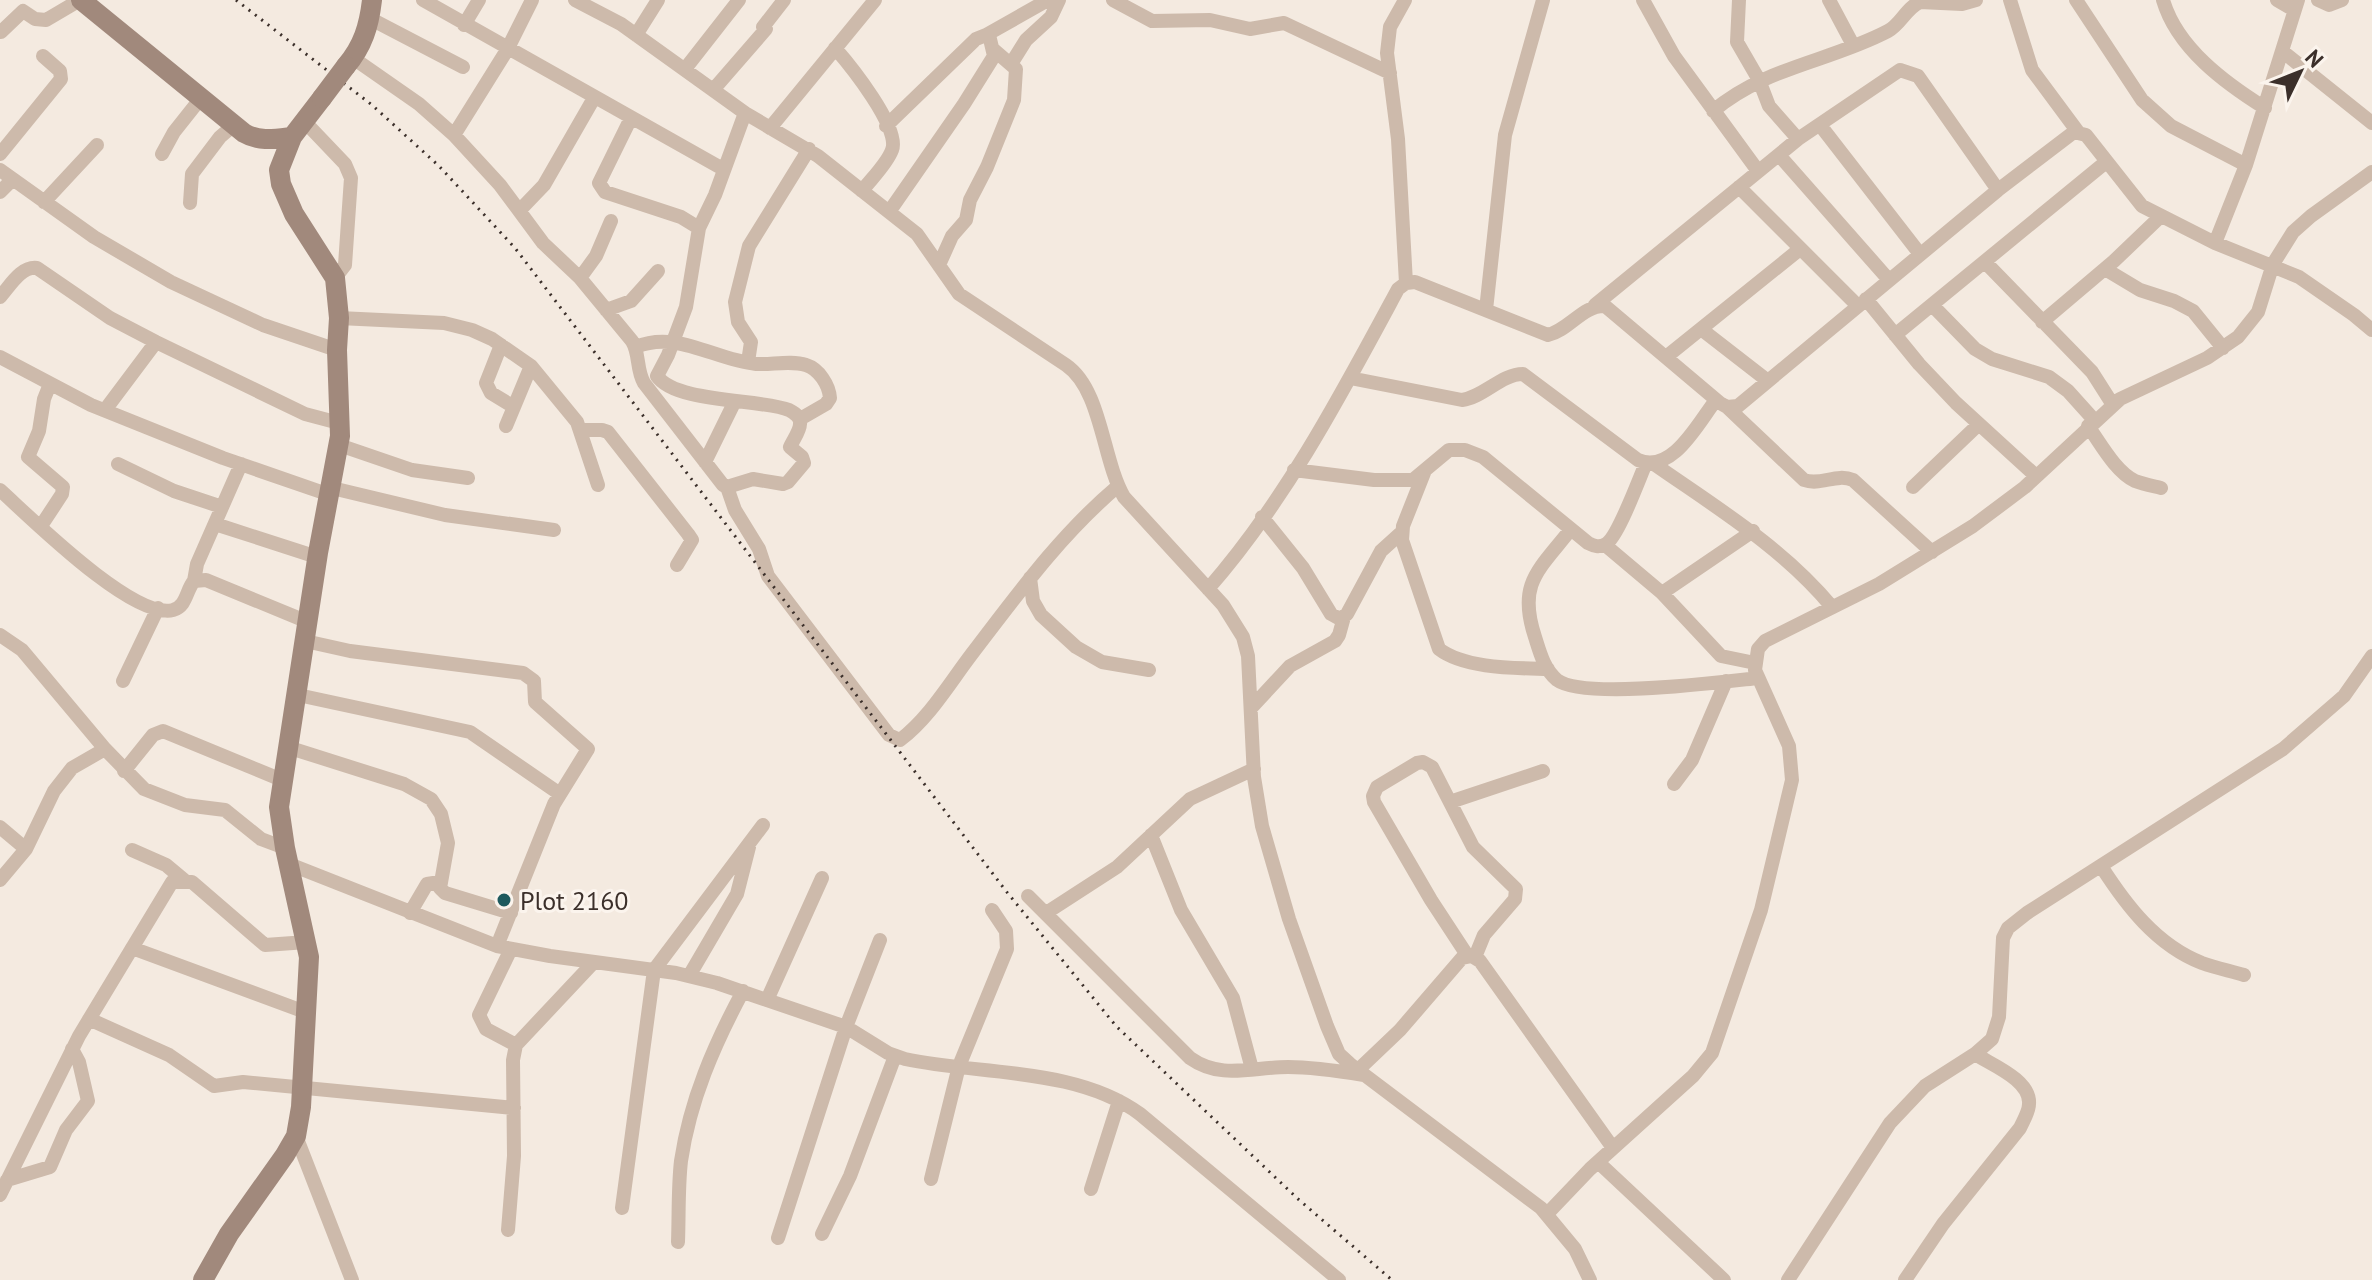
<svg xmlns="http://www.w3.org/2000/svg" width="2372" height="1280" font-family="'PT Sans',sans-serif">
<rect width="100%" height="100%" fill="#f4eae0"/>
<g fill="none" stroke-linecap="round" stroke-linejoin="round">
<path stroke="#cdbaab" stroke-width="14" d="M423,0L723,169
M575,0L621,24L745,113L818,156L917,234L959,294L1066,365C1102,390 1102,459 1124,497L1223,605L1243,637L1248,656L1254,777L1262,826L1289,919L1327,1026L1339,1054L1350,1064L1541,1208L1575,1249L1590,1280
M1113,0L1152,21L1210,20L1250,29L1284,23L1390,73
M1405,0L1390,27L1387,53L1398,139L1406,283
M1643,0L1674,56L1758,171
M1739,0L1737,42L1759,80L1769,106L1798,139
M1829,0L1853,45
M2010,0L2032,70L2078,132
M2076,0L2142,100L2171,126L2246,165
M2163,0C2177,48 2225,83 2265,108
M2277,0L2294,10
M2318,0L2329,5L2342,0
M369,18L463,67
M464,25L479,0
M1,32L23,11L35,19L46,20L80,0
M636,35L658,0
M986,35L1048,0
M835,48C849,64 901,128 892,150C887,164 871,179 862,191
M2282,51L2372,123
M353,58L419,104L454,135L500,185L543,243L580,278L632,341C640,354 636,369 644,383L723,485L727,487L753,479L783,484L788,482L804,463L802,457L790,447C793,440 800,431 800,424C801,418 795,413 789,410C762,399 675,403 657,376L668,355L686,307L699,228L715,195L745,113
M1011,64L1026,40L1051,17L1059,0
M685,69L739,0
M713,90L766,29L763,27L784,0
M1713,111C1767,66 1829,62 1888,31C1901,24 1906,8 1920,2L1962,4L1976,0
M631,118L599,183L605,192L681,217L699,228
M304,121L345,164L351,178L345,265L335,278
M1820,125L1920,254
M886,126L976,39L986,35L990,39L994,56L964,104L889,212
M770,128L875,0
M454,135L507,50L532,0
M0,154L61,79L60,71L43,56
M162,154L174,132L201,98
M1779,155L1889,280
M0,170L94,237L171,282L263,325L337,350
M1739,187L1858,306
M0,192L12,180
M44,202L97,145
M190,203L192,174L220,137L234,125
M520,210L544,185L594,98
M2215,243L2246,165L2298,0
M1985,262L2092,372L2113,405
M939,265L952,236L966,220L970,200L987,167L1014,100L1016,69L994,50
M2105,269L2140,290L2174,301L2193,311L2223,348
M580,278L596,256L611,221
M0,297C10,286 21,266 37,268L110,318L156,342L305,414L339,423
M1866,299L1919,364L1956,403L2036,476
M1595,305L1798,139L1900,70L1918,76L1998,190
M1933,306L1975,349L1992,359L2049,377L2068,391L2095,421
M606,310L631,301L658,271
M1486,310L1505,135L1543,0
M339,318L444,323L472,330L492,339L531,366L577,422L598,485
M2042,322L2114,261L2161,216
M1701,329L1768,381
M1895,335L2106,162
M501,345L486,383L491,393L514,407
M636,347C677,330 715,360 756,364C771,365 791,360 806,365C819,369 829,385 830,398L826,404L800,419
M0,357L91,405L223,458L330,495
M1666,357L1800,249
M748,362L751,342L738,322L735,302L749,246L809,149
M1350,378L1462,400C1484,397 1501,374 1523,374L1638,460C1672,475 1698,423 1716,400
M1727,407L1804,480C1821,486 1836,473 1853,480L1932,552
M105,410L156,342
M506,426L531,366
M2088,426C2101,444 2115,471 2135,481C2143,484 2153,486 2161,488
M581,430H602L608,432L688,534L692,540L677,565
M339,445L412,470L468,478
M705,462L734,403
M118,464L174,491L222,507
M1654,464C1717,508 1782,547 1832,607
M1294,470L1374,480H1413L1449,450H1465L1483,457L1588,543C1594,546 1599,548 1606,544C1618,537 1639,479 1646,463
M1424,473L1403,526L1402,540L1439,649C1465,669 1517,668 1548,669
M727,487L735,510L759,549L768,576L889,735L900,740C929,718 949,684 971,655C1017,595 1060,535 1118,486
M1913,487L1978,425
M332,488L445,515L554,530
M0,490C30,517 133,620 173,610C187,606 186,590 194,581L206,580L308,622
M1262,517L1303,568L1331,614L1340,619L1347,614L1381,551L1402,532
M215,524L317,557
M41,526L62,494L63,487L28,457L39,431L44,399L50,384
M1571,529C1539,570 1517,583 1535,637C1540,653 1544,669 1557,680C1584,700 1721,682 1758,678
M1605,545L1662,593L1721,656L1755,663
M1030,578L1033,601L1041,615L1076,647L1102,662L1149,670
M194,581L197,564L241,464
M1208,589C1286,500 1342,393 1398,289L1406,283L1415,282L1548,335C1569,330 1583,305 1605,306L1720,403L1727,407L1738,406L1998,190L2074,132L2086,135L2142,206L2215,243L2299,277L2354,315L2372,330
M1662,593L1753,531
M0,635L22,650L105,749L144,789L185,805L225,810L261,839L285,848
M305,641L350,651L523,673L534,681L535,702L588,749L554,804L497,946
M123,681L158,608
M298,695L470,732L560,794
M1251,708L1290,666L1335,641L1339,635L1344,617
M287,747L404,784L431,799L441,814L448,843L440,888L445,893L511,913
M124,771L153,735L163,731L282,780
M1674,784L1692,760L1726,681
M1450,802L1543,771
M0,827L26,849
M1151,835L1181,910L1233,998L1252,1069
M132,850L166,865L184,880
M289,864L497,946L550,956L676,973L717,983L846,1027L888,1053L905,1059C979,1075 1076,1067 1140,1114L1339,1280
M2101,866C2126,905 2156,945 2202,963C2216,968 2231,971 2244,975
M0,880L26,849L54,791L72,768L105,749
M1028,896L1190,1058C1221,1080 1252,1067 1288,1067C1313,1067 1339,1071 1364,1075
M410,913L427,884L440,882
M1046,913L1117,867L1190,799L1254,769
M132,948L308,1013
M511,949L479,1015L486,1029L516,1045
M1467,955L1431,900L1374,802L1373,796L1377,787L1417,763L1423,762L1432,767L1473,847L1516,889L1515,899L1484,935L1475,957
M689,976L737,894L749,847
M767,1000L822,878
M89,1019L169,1055L214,1086L243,1082L514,1108
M1358,1070L1400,1030L1462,958L1472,956L1480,961L1613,1148
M296,1136L352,1280
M1598,1162L1724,1280
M931,1179L959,1066L1007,949L1006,931L992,910
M7,1180L50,1167L66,1130L88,1101L79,1062L72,1049
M1091,1189L1119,1101
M0,1195L79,1036L172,882H192L265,945L307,942
M622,1208L654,970L763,825
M1547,1214L1590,1169L1693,1076L1712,1053L1761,910L1792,780L1789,746L1755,670L1758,649L1765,641L1879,584L1973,526L2025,487L2120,399L2207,358L2238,337L2258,312L2273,264L2293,232L2311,216L2372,172
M508,1230L514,1156L513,1060L516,1045L594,962
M822,1234L850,1176L895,1056
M778,1238L846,1027L880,940
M678,1242C679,1215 678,1187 681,1161C690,1100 714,1045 743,991
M1788,1280L1890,1123L1925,1086L1975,1054L1992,1039L1999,1017L2003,938L2008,928L2027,913L2283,749L2344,696L2372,656
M1905,1280L1943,1224L2020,1128C2023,1121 2029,1112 2029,1104C2031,1080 1992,1065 1975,1054"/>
<path stroke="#a1897c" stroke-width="20" d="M81,0L244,133C259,142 275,139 292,137
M346,66C363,46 369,26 372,0
M203,1280L229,1234L285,1155L296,1136L301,1107L309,957L285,848L279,807L318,553L340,436L337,350L339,318L335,278L294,214L281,184L279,170L292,137L322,98"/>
<path stroke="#3b2f2a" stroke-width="3" stroke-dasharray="2 6" stroke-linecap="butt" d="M236,0L372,105L439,166L515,248L1006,891L1116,1026L1298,1199L1392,1280"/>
<path stroke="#a1897c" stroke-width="20" d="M322,98L346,66"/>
</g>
<circle fill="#1e5a5e" stroke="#fbf4ed" stroke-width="3" cx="504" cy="900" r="8"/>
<g text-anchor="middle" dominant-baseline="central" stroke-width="6" stroke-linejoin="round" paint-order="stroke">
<g font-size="26" fill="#3b2f2a" stroke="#fbf4ed" text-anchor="start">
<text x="520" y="900">Plot 2160</text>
</g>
</g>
<g transform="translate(2300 72) rotate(47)" stroke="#fbf4ed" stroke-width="6" paint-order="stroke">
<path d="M0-6L14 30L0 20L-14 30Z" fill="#3b2f2a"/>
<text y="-12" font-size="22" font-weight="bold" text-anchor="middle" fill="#3b2f2a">N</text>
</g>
</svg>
